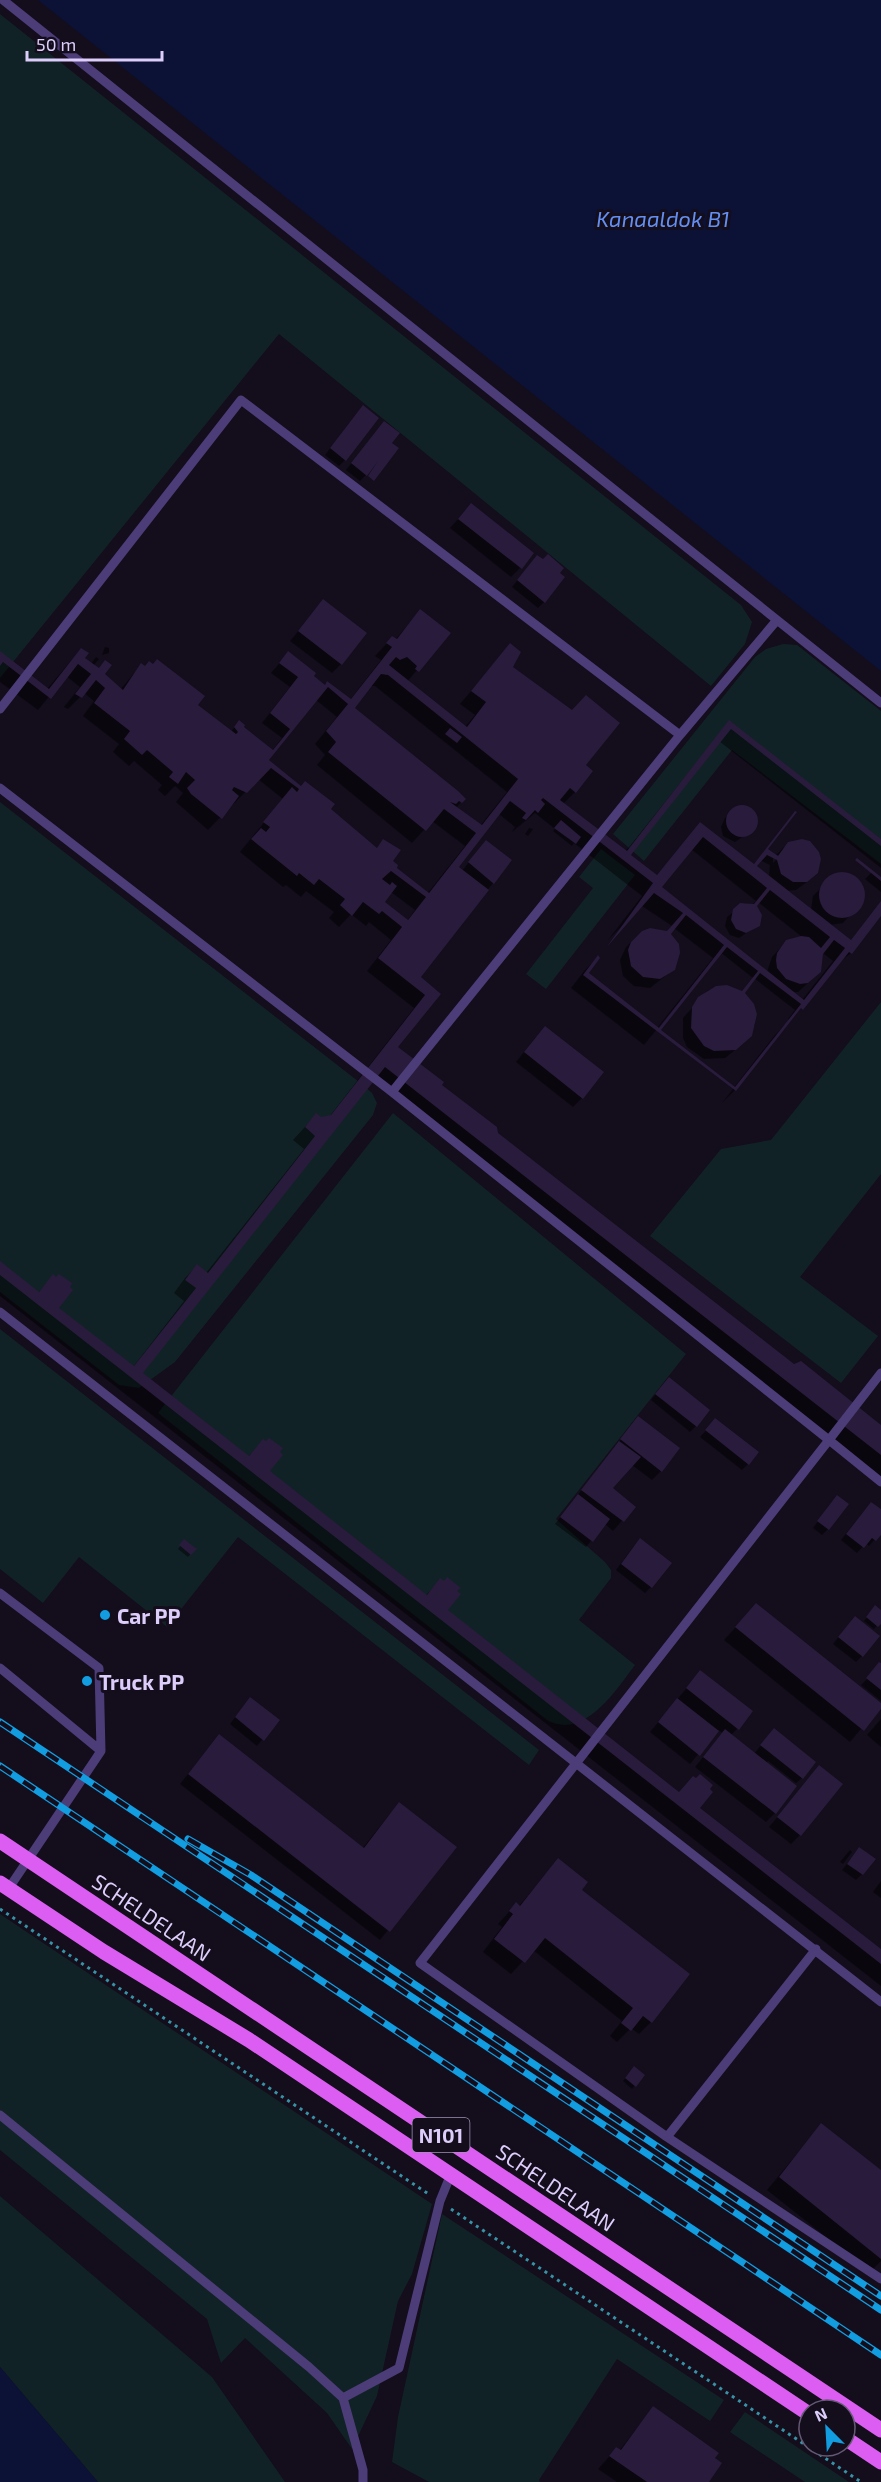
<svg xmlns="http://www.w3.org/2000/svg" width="881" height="2482" font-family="'Exo 2',sans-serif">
<rect width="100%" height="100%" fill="#130d1c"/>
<path fill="#112226" d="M0,14L741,605L752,622L745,644L711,686L279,334L0,678Z
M783,644L797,645L881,711V864L732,750L644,861L613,834L755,657L766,649Z
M0,802L363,1085L372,1093L377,1103L373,1115L175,1362L139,1388L119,1385L0,1292Z
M601,849L635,875L546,989L526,974L593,888L579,877Z
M881,1002V1174L800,1277L878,1336L841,1383L650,1236L721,1149L771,1140Z
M393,1113L686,1354L556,1519L605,1562L611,1570V1578L579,1620L635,1665C617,1689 584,1741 547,1720L158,1413Z
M0,1329L539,1750L529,1765L238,1537L167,1627L79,1557L43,1603L0,1569Z
M0,1914L432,2204L412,2274L398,2301L377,2396L352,2449L327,2413L245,2338L221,2363L207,2319L0,2150Z
M0,2196L212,2377L285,2482H98L0,2367Z
M442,2214L724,2400L710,2421L617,2359L539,2480L540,2482H429L392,2462L398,2417Z
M745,2412L849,2482H805L730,2432Z"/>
<path fill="#0c1236" d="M38,0H881V671Z
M0,2367L98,2482H0Z"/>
<path fill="#0007" fill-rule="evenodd" d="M357,413L345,460L339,466L325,455Z
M384,423L366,475L360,481L346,470Z
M471,505L520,568L511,577L450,528Z
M531,563L544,602L538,608L512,587Z
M323,601L341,664L332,673L290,641Z
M420,611L448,633L407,682L465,727L475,715L460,704L510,645L511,668L584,765L575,792L563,804L625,852L729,722L881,841V868L719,741L629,855L656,876L701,824L753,865L767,850L773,858V863L781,855H776L783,848L795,841L807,882L796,890L786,891L811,910L813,896L833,876L847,874L859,882L863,895L862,902L843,923L830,925L851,941L881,902V914L851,953L837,964L790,1021L788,1019L795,1010L754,978L741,993L752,1004L755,1025L744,1043L725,1058L704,1059L687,1047L683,1038V1018L707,991L716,987L741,993L753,978L720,952L644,1045L571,988L585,970L598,957L587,974L657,1028L713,958L674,928L668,930L672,926L642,906L608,940L642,896L574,843L572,846L553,831L555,829L535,813L512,832L515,827L499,814L457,867L462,871L480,848L493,883L419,977L439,994L395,1047L497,1134L794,1366L881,1427V1477L373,1080L141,1374L248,1457L263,1441L268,1471L426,1595L441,1580L446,1611L881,1951V1986L0,1296V1263L38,1293L53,1276L57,1308L133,1367L184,1301L174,1293L185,1278L197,1266L206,1273L304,1149L293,1140L316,1115L321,1118L329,1117L414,1008L367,971L391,940L369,922L366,926L351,914L339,927L329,918L334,912L306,891L301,897L286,885L283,887L240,852L283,799L258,779L208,830L176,802L183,793L175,786L165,796L158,790L162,785L134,761L129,766L113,752L119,744L83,716L94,701L84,693L68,709L64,707L80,687L66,676L38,710L0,682V653L47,689L81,649L82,658L91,664L96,657L99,659L93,666L120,690L141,665L230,732L240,722L242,728L272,751L282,738L262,723L290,687L271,673L288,653L324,686L327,683L350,700L381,660L375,656L392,638L395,640ZM370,686H375L507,792L480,826L456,808L461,802L352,709ZM316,700L337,717L315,744L325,755L317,765L412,843L432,821L465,846L427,894L395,868L384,841L376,849L267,761ZM691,849L756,901L752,905L745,903L727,917L725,926L730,935L739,938L758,925L754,906L758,902L802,937L786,942L772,957L767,972L660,887ZM760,860L770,865L769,878L755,866ZM391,892L415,910L407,921L383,902ZM823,953L833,961L802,1000L792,992H798L820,972Z
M105,647L109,648V653L102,655Z
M739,807L749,808L756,820L754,829L735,842L723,836L721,827L725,818Z
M529,828L533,829L528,836L525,834Z
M872,872L881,880V892L865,879Z
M651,929L674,969L650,988L634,986L623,976L620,960L626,947L636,937Z
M787,1023L735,1090L722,1103L775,1035Z
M536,1037L582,1098L573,1107L516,1062Z
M663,1385L696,1426L690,1432L651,1400Z
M638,1418L661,1471L652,1480L632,1465L611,1489L634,1507L613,1531L605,1524L586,1547L555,1524Z
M712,1424L748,1464L742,1470L700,1437Z
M831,1503L828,1529L822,1535L813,1528Z
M865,1510L881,1511V1532L869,1546L866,1543L857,1553L841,1540Z
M184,1541L195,1549L188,1557L178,1549Z
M634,1546L651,1587L645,1593L616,1570Z
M756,1605L881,1705L850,1742L724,1640Z
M873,1610L881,1611V1621L874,1629L864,1621Z
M849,1624L862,1656L856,1662L833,1644Z
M881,1665V1701L861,1685Z
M700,1672L737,1729L731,1735L754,1754L768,1736L802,1778L796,1783L768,1761L766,1764L775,1813L766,1822L695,1767L723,1733L718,1730L690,1764L650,1732Z
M245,1704L278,1720L257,1746L230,1724Z
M881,1719V1747L867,1735Z
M210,1746L362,1849L390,1814L455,1847L380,1940L180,1784Z
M819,1767L800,1835L791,1844L769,1827Z
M850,1850L852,1852L843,1864L840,1862Z
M854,1855L862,1874L856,1880L842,1870Z
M558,1860L580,1891L651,2022L639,2034L631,2028L617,2042L610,2036L622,2021L533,1950L511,1974L483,1952L502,1927L498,1924L516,1904L519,1906Z
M881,1881V1898L873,1892Z
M634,2068L643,2075L632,2089L623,2081Z
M821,2125L881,2172V2261L870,2272L767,2190Z
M653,2408L713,2458L707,2482H617L598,2469L616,2449L619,2451Z"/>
<path fill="#291b3c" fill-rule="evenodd" d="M363,405L379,418L346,461L330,448Z
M384,421L400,433L392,443L399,448L374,481L368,476L378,461L367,476L351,463Z
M471,503L534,553L522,569L458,519Z
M548,554L564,568L560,573L565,577L545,603L517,580L537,555L543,559Z
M323,599L367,633L342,665L298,631Z
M420,609L451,633L419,672L415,669L417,666L407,657L400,660L396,657L389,665L467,727L486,702L471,691L510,643L521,652L513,667L572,710L586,695L620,723L586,765L593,771L576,793L570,788L560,800L627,851L729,720L881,839V846L731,729L631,855L657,875L700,822L754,864L795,811L797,812L768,849L778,856L788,842L802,839L810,841L819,852L821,859L818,873L807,882H793L781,874L777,860L767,855L757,866L851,940L881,901V916L852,954L849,952L803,1010L801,1008L736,1091L583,975L598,955L600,958L589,973L659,1028L724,945L686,915L671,934L679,944L680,953L675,970L660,979L643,977L631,966L628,950L631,942L642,931L650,928L667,931L683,913L654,893L606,948L653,883L543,798L541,800L545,804L538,813L535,810L526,820L522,818L526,813L510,801L459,867L489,890L421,977L441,994L398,1047L444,1082L442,1085L497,1127L498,1133L794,1364L801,1361L881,1425V1455L385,1067L143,1373L249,1456L263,1439L266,1441L269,1438L283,1448L280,1452L283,1455L270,1471L427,1595L440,1578L444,1581L447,1577L461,1588L457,1591L461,1594L448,1610L679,1792L693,1776L696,1778L700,1774L713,1785L710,1789L713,1792L700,1808L881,1949V1964L0,1275V1261L39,1292L53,1274L56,1277L59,1274L72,1283L70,1287L73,1290L59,1308L134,1366L196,1288L185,1280L197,1264L208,1273L315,1136L305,1127L316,1113L321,1117L331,1115L425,995L378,958L402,927L382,911L379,914L363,902L352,916L340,905L345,899L319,879L314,885L299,873L297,876L251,839L261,828L266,832L270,827L263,822L292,787L297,792L299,789L271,768L247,793L234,787L232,790L239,796L222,819L191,794L187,788L195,780L186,772L178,784L169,777L173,772L147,750L142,755L124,739L130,731L94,703L105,688L96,680L82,698L75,694L91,674L78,664L51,699L3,662L0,666V651L49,689L81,648L89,653L85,658L99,668L105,660L112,665L105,674L123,690L141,663L145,666L149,661L153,664L157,659L205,696L198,705L236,734L238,732L234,727L239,720L245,725L244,727L273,750L290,729L270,713L298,677L279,663L288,651L316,673L314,676L325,685L327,681L351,699L392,647L386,643L392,636L397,639ZM381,674L388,675L518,779L482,825L450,802L456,804L459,801L462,803L466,799L458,791L355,708ZM328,687L348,704L326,731L336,742L328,752L426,831L444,809L476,833L429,893L397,868L398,865L393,861L401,850L383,839L377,848L331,809L335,804L305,781L301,786L269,760ZM703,837L767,888L754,904L740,903L733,909L731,920L736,929L746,933L760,926L762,915L757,906L770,890L830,937L821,948L809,937L801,936L786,940L777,953L776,960L777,968L786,979L800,984L808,983L821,972L823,954L834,940L845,948L804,1000L662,887ZM391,871L426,897L408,920L385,902L397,886L392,882L390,885L382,879ZM727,947L758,971L742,991L727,985L716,986L698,997L692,1007L691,1028L704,1046L714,1051L736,1050L752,1036L757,1014L754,1004L745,993L760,973L801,1004L735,1087L661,1030Z
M450,728L462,737L457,743L445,734Z
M726 821a16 16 0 1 1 32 0a16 16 0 1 1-32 0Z
M561,820L581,837L576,844L554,828Z
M486,840L512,860L494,884L468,862Z
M857,858L881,877V881L855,860Z
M819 895a23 23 0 1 1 46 0a23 23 0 1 1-46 0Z
M545,1026L604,1072L583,1099L524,1052Z
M669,1377L710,1410L697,1427L655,1394Z
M638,1416L680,1448L662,1472L620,1439Z
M715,1418L759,1452L749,1465L705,1430Z
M619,1441L641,1457L613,1488L636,1507L624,1522L581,1490Z
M578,1494L610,1519L593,1542L560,1517Z
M837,1495L849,1504L829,1530L817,1521Z
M871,1502L881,1509V1535L876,1541L872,1538L864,1548L846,1534Z
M640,1538L672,1563L652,1588L621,1564Z
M184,1539L197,1549L191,1555L179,1545Z
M756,1603L881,1703V1709L864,1731L735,1627Z
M875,1605L881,1610V1624L878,1627L866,1617Z
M855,1616L880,1636L863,1657L838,1637Z
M879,1662L881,1663V1690L866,1678Z
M700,1670L753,1711L739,1730L686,1688Z
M250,1697L280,1720L264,1741L235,1717Z
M677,1698L719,1731L700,1756L658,1722Z
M774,1728L816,1762L803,1779L760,1745Z
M725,1729L797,1786L776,1814L703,1757Z
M219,1734L364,1848L399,1802L457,1847L390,1932L188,1774Z
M819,1765L843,1784L801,1836L777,1817Z
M859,1847L876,1859L863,1875L847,1864Z
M558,1858L588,1882L582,1890L690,1974L652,2023L643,2016L631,2031L621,2023L633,2008L545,1938L525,1963L494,1939L513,1914L509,1911L516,1902L520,1906Z
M634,2066L645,2075L636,2087L625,2078Z
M821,2123L881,2170V2259L779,2177Z
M653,2406L719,2453L715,2458L722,2463L709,2482H647L609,2456L616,2447L621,2450Z"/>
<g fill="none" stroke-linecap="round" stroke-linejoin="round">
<path stroke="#3792a5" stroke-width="3" stroke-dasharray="3 4.5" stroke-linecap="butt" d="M0,1909L430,2195
M451,2209L861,2482"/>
<path stroke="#4c3c78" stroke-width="9" d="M3,0L777,620L680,735
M777,620L881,703
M0,709L241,400L680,735L392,1092
M0,788L392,1092L829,1440L420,1963L667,2137
M0,1312L881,2002
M881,1373L829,1440L881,1482
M0,1593L99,1668L101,1751L9,1888
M0,1668L101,1751
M816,1949L667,2137L881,2279
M0,2115L309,2367L343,2398
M363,2482V2470L343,2398L399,2368L440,2201L451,2174"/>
<path stroke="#dc5df1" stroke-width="15" d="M0,1841L881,2430
M0,1883L104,1952L249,2040L809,2414
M845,2438L881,2462"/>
<g stroke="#139de1" stroke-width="7">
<path id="rail" d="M0,1722L881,2310
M0,1766L881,2355
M188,1839L251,1875L881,2296"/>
</g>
<use href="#rail" stroke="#130d1c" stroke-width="4.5" stroke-dasharray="14" stroke-linecap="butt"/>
</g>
<g fill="#139de1" stroke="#130d1c" stroke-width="2">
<circle cx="105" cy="1615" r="6"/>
<circle cx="87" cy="1681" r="6"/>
</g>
<g text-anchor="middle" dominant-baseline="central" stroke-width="6" stroke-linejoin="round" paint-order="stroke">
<rect fill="#130d1c" stroke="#a093b8" stroke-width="1.5" x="412.5" y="2118" width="57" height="34" rx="4.5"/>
<g font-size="20" font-weight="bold" fill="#ddcdfb">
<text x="441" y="2135">N101</text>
</g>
<g font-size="21" font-weight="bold" fill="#ddcdfb" stroke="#130d1c" text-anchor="start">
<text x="117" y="1615">Car PP</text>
<text x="99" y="1681">Truck PP</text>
</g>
<g font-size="21" fill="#ddcdfb" stroke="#130d1c">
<text transform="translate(152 1917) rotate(34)">SCHELDELAAN</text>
<text transform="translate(556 2187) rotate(34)">SCHELDELAAN</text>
</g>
<g font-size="22" font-style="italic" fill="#638ff2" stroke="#130d1c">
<text x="663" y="218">Kanaaldok B1</text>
</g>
</g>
<g transform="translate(827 2428) rotate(336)"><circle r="28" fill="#130d1c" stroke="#645a75" stroke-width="1.5"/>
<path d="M0-4.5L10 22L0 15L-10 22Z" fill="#139de1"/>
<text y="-9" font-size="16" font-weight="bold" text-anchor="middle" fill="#ddcdfb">N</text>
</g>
<path d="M27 51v9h135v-9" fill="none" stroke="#ddcdfb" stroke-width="3"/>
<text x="36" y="51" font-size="18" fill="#ddcdfb" stroke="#130d1c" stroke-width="4.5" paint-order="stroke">50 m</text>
</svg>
